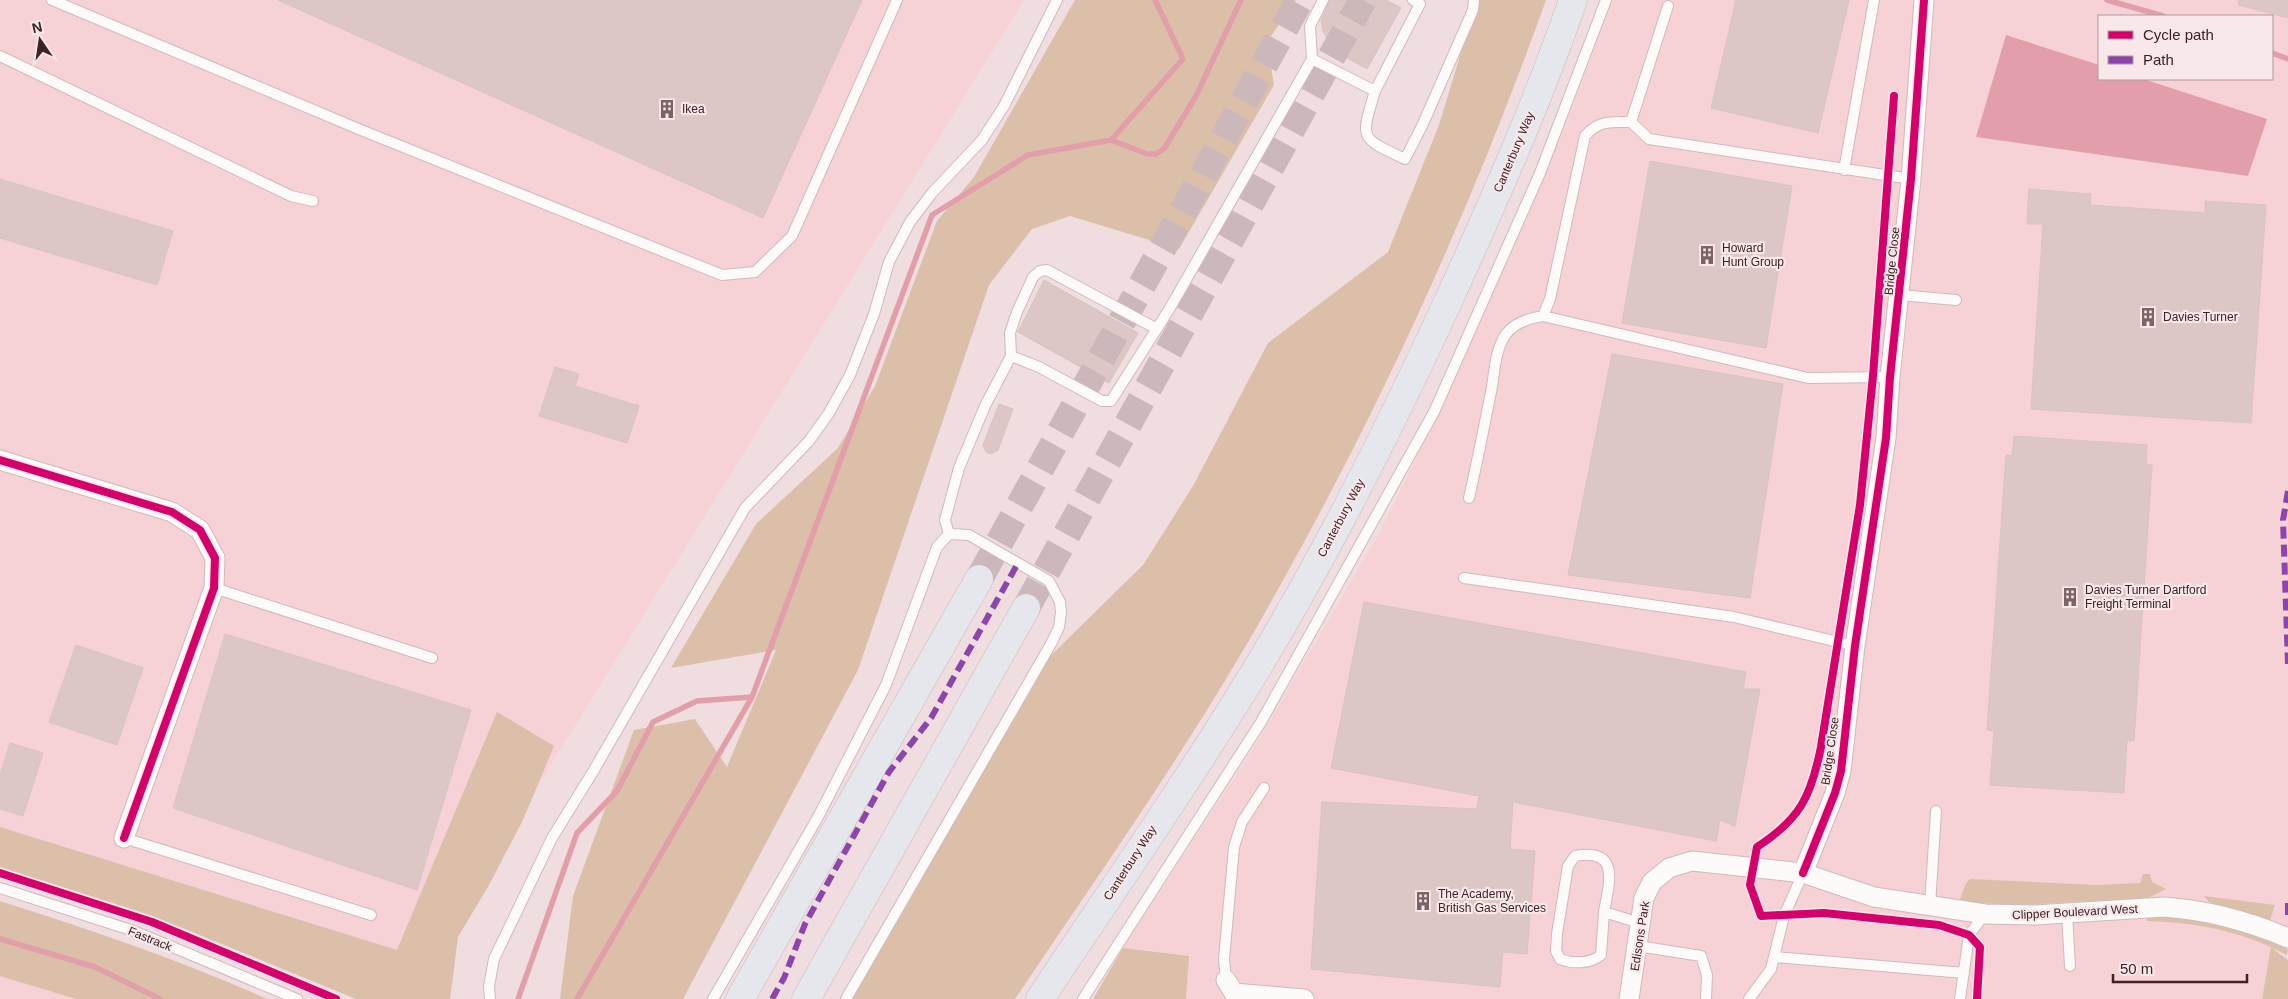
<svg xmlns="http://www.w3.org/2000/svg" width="2288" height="999" font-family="Arial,sans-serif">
<rect width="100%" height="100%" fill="#efdde0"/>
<path fill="#f6d1d6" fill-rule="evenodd" d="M0,0H1024L419,978L0,831Z
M1613,0H2288V952L2271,948L2262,999H1186L1189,956L1123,948L1254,748L1381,530L1452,387L1565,127ZM2099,16H2272V79H2099Z
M0,976L76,999H0Z"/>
<path fill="#dcbfa9" d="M1075,0H1296L1267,42L1274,85L1179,249L1070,216L1032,229L989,285L858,670L683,999H560L573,896L634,730L695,719L727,767L776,650L671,668L756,524L838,448L875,386L937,221L974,177Z
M1477,0H1546C1473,204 1383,403 1277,591C1199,733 1105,865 1015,999H846L1035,671L1143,565L1193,486L1268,343L1388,252L1439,125Z
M497,712L554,746L523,820L489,885L458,937L450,999H356L153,916L0,867V827L397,950Z
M2143,874H2150L2152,882L2166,889L2148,898L2020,905L1959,902L1966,883L1970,879L2096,885L2140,883Z
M2204,896L2275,905L2270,921L2209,902Z
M0,901C91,930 180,960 267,999H76L0,976Z
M2147,917C2193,918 2249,923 2288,950L2287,955L2272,948L2288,960V999H2262L2271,947C2231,929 2190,922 2147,921Z
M1123,948L1189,956L1186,999H1093Z"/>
<path fill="#e29ea9" d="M2006,35L2099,65V79H2143L2267,119L2248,176L1976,137Z"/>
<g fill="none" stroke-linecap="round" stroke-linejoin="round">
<path stroke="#e29ea9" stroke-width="5.5" d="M2107,0L2163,16
M2272,53L2288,59
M1111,140L1183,59L1155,0
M0,939L95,967L160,999
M518,999L577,833L617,791L653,722L697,701L752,697
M577,999L752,697L932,215L1028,155L1111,140L1147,154H1156L1164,149L1196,96L1241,0"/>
</g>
<path fill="#ddc6c6" stroke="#d8c3c2" d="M278,0H862L763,218Z
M1330,0H1386L1401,8L1367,69L1325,46L1328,41L1323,31L1321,20Z
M1736,0H1849L1818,133L1711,108Z
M2239,0H2288V18L2238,5Z
M1650,161L1792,186L1766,348L1622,323Z
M0,179L173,231L157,285L0,238Z
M2029,189L2091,194L2090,205L2205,213V201L2266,205L2251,423L2031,409L2043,224H2027Z
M1044,280L1138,333L1109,383L1018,332Z
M1612,354L1783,384L1750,598L1568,575Z
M555,367L579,374L575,386L639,406L627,443L539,416Z
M999,404L1013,409L998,450L991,454L986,452L983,445Z
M2014,436L2147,445L2146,464L2152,465L2134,741L2127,740L2124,793L1990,785L1994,731L1987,730L2006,455L2012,456Z
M1364,602L1746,672L1743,689H1760L1735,826L1720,820L1716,841L1513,802L1510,849L1535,851L1527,954L1503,952L1500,987L1311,969L1322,802L1477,809L1479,796L1331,768Z
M225,634L471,710L417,890L173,808Z
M76,645L143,668L117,745L49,722Z
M10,743L43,753L23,816L0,809V775Z"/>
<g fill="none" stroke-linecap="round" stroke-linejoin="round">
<path stroke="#ccb8bb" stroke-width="28" stroke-dasharray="28 14" stroke-linecap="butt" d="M979,579L1300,0
M1026,608L1363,0"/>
<g stroke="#d0b9bc" stroke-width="12">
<path id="lane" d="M52,0L361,130L722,275L755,272L792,236L897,0
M1668,6L1631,122L1649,139L1911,179
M0,56L291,196L313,201
M1312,59L1310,26L1323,0
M1375,91L1420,4L1413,0
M1844,170L1874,0
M1900,295L1956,300
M1543,316L1550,299L1585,136C1599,120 1611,122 1631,122
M1011,356L1010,333L1017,312L1033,277L1040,271L1047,270L1157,329
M1469,498C1477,463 1484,427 1491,392C1495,372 1494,352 1506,334C1515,322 1530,318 1543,316L1808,378L1890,377
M949,534L945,520L959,468L985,406L1011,356L1039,367L1102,401H1111L1170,308L1312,59L1375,91C1361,139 1358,137 1405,159L1422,126L1473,10L1474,0
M1464,578L1734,617L1855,646
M214,588L432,658
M124,838L371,915
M0,888L134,931L297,999
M1930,905L1936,811
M1604,912C1609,883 1621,848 1575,856L1568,866L1557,934L1556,951L1560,959C1573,964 1590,964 1601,955L1604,912L1640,923
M2067,913L2070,966
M1638,946L1701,956L1707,975L1706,999
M1774,957L1964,973
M1226,980L1224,959L1234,847L1242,822L1264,788
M490,999L489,986L494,959L552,838L594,770L745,508L809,441L829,413L850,375L874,314L889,262L910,222L932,193L982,140L1004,106L1057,0
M713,999L818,817L886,685L937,547L949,534L969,535L1049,581L1060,602L1061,613L1059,627L1052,642L846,999
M1083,999L1261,722L1434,412L1540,173L1606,0
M1749,999L1771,969L1784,916L1803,873
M1960,999L1969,935L1985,914"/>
</g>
<g stroke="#d0b9bc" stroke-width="21">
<path id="street" d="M0,460L172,512L200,530L215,558L214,588L124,838
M1803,873L1835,793L1841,771L1855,646L1886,438L1890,377L1911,179L1924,0
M1226,980L1234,993L1304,999
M1629,999L1644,898L1652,882L1669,868L1692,861L1803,873L1874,897L1985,914L2035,915L2164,907C2207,910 2248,921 2288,938"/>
</g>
<g stroke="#c8babc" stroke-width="29">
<path id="highway" d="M740,999L979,579
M806,999L1026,608
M1040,999C1106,899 1175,801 1238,699C1317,573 1384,440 1446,306C1492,205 1537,105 1573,0"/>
</g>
<path stroke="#cac1c2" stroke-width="3" stroke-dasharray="2.5 4" stroke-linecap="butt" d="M2277,954L2288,963"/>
<use href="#lane" stroke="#fdfafa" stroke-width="10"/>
<use href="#street" stroke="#fdfafa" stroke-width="19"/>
<use href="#highway" stroke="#e5e7ed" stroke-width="28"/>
<path stroke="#8e44ad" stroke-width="6" stroke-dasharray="12 6" stroke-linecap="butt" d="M2288,491L2283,520L2288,664
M2288,903V916
M772,999L784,978L805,924L889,772L931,718L1018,563"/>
<g stroke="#f8e8ea" stroke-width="11">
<path id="cycleway" d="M1894,96L1873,376L1860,505L1821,747C1811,797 1800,819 1757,847L1750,885L1761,916L1824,913L1939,925L1969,935L1980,947L1977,999
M0,460L172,512L200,530L215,558L214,588L124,838
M0,873L152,922L336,999
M1803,873L1835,793L1841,771L1855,646L1886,438L1890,377L1911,179L1924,0"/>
</g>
<use href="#cycleway" stroke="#d6006c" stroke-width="8"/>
</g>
<defs>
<g id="building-bare" transform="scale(1.5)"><path d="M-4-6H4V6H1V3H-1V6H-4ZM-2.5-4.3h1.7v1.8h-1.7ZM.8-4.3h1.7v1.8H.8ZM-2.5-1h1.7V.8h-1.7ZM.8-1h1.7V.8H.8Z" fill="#7d6368" stroke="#f8e8ea" stroke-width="2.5" paint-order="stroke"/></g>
</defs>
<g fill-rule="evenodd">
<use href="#building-bare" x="667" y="109"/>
<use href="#building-bare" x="1707" y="255"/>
<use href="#building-bare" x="2148" y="317"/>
<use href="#building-bare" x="2070" y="597"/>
<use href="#building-bare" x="1423" y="901"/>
</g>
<g text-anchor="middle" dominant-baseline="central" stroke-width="4.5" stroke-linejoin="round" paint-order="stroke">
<g font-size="12" fill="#3f2227" stroke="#f8e8ea" text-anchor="start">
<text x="682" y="109">Ikea</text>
<text x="1722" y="248">Howard<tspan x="1722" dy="14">Hunt Group</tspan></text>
<text x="2163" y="317">Davies Turner</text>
<text x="2085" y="590">Davies Turner Dartford<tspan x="2085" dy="14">Freight Terminal</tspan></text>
<text x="1438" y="894">The Academy,<tspan x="1438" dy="14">British Gas Services</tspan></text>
</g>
<g font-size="12" fill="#3f2227" stroke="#f8e8ea">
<text transform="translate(1514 152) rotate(-67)">Canterbury Way</text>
<text transform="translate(1892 261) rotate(-84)">Bridge Close</text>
<text transform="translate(1341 518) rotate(-62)">Canterbury Way</text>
<text transform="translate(1830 751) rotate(-82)">Bridge Close</text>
<text transform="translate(1130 863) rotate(-57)">Canterbury Way</text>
<text transform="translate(2075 912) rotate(-3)">Clipper Boulevard West</text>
<text transform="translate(1640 936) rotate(-81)">Edisons Park</text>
<text transform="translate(150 939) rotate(22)">Fastrack</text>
</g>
</g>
<rect x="2098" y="15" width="175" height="65" fill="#f8e8ea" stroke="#ae999c"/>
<rect x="2108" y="31" width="25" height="8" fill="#d6006c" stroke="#ae999c"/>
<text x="2143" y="40" font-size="15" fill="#3f2227">Cycle path</text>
<rect x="2108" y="56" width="25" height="8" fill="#8e44ad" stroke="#ae999c"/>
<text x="2143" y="65" font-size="15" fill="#3f2227">Path</text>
<g transform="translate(40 40) rotate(347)" stroke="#f8e8ea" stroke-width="4" paint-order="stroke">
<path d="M0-4L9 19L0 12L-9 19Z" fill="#3f2227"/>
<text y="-8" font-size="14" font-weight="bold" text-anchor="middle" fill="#3f2227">N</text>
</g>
<path d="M2113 974v8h134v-8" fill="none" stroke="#3f2227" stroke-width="2.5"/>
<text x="2120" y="974" font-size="15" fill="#3f2227" stroke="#f8e8ea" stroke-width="4" paint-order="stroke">50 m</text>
</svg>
